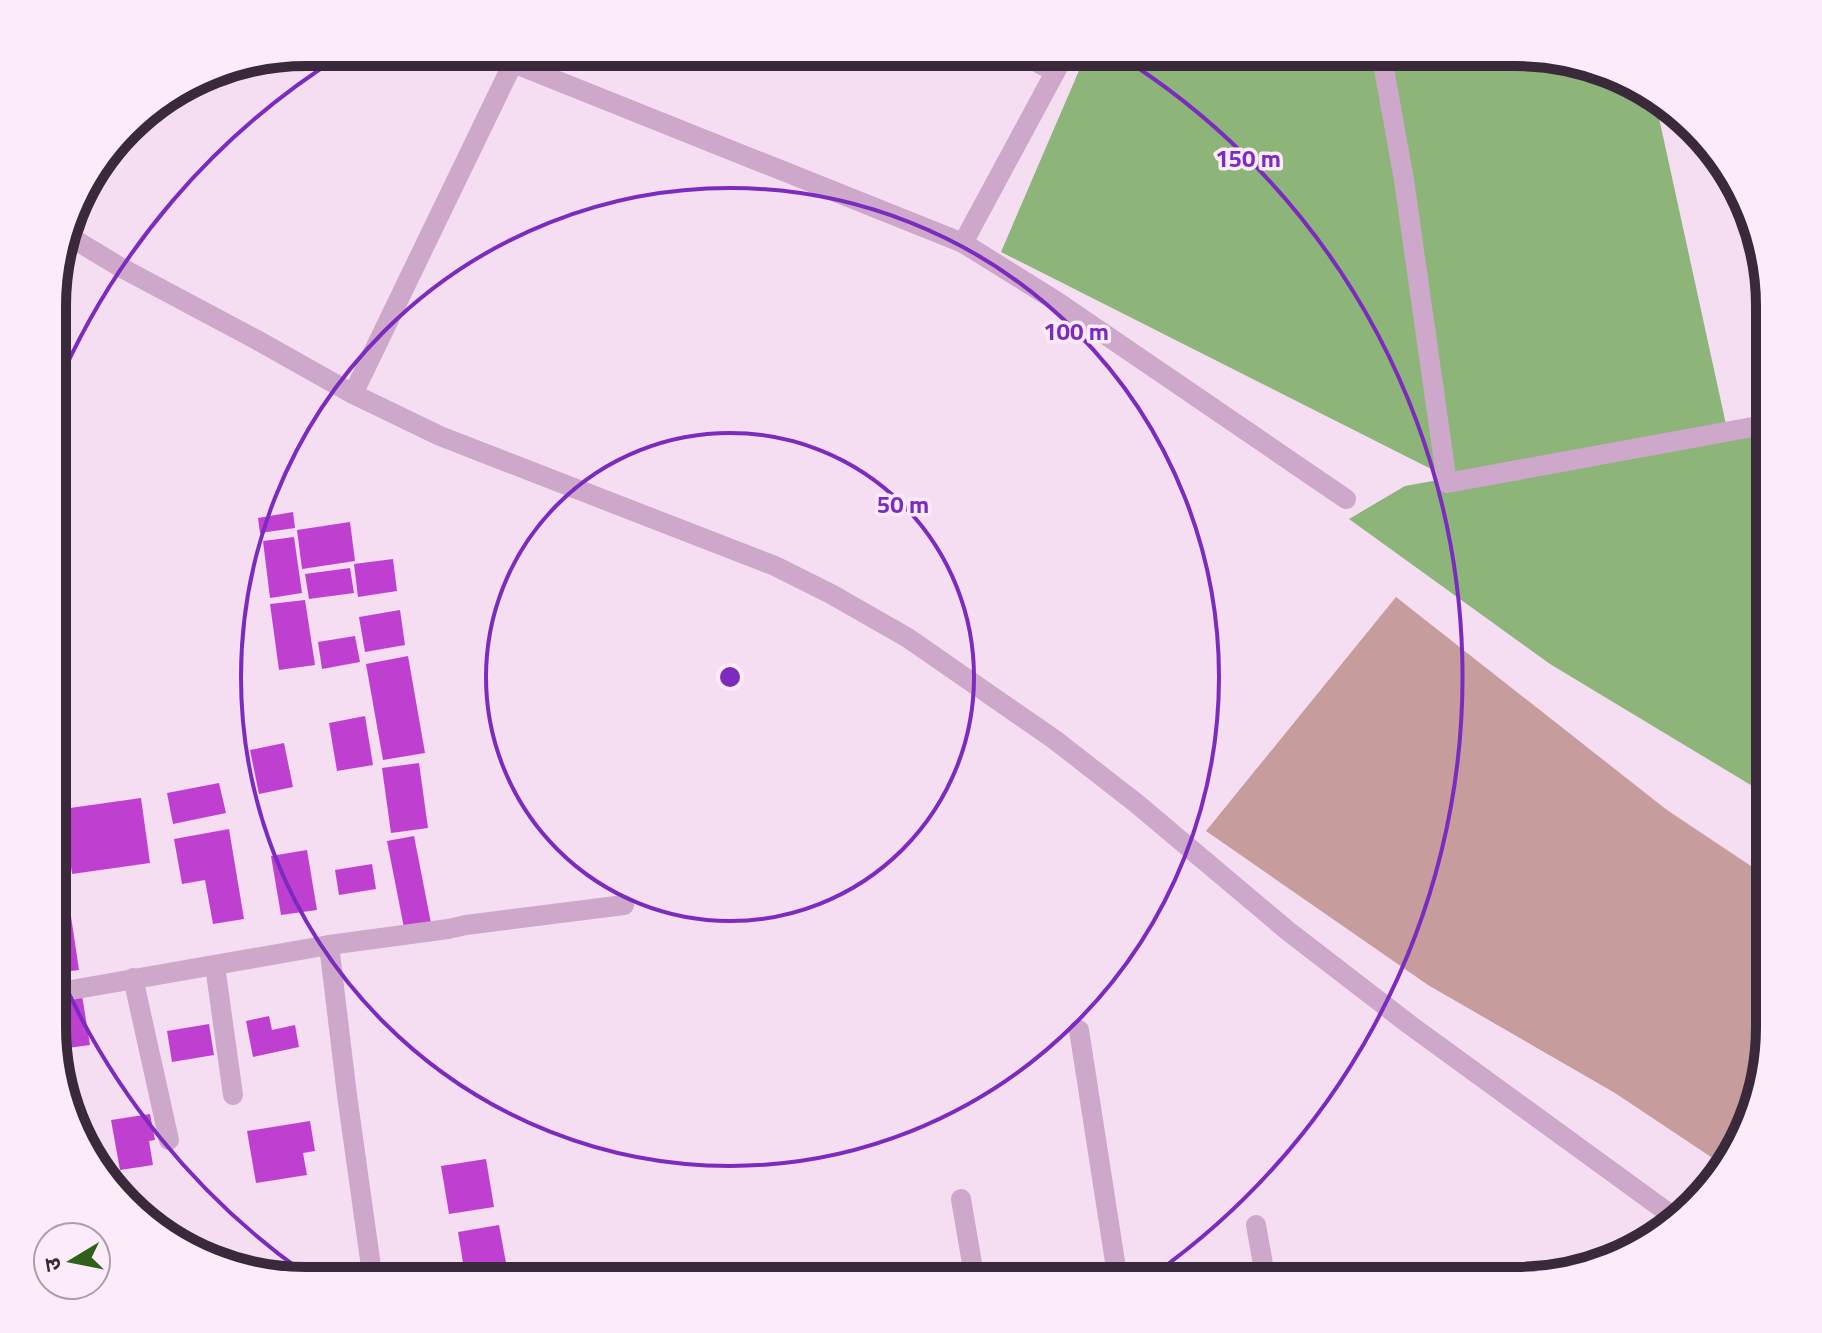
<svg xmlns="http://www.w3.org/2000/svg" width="1822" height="1333" viewBox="0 0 1822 1333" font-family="'Titillium Web','Noto Sans Devanagari',sans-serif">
<rect width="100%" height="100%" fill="#f5def1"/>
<path fill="#c69c9d" d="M 1396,597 L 1667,810 L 1769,878 L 1769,1043 L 1751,1124 L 1726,1167 L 1615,1093 L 1428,985 L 1206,831 Z"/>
<path fill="#8db57a" d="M 1087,52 L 1532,53 L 1613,71 L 1654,95 L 1727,429 L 1769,426 L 1769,796 L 1550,664 L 1349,519 L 1405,486 L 1449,478 L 1001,252 Z"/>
<g fill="#bf40d0">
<path d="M 293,512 L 295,528 L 260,533 L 258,518 Z"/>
<path d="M 350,522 L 355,561 L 302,569 L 297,530 Z"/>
<path d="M 294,537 L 302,593 L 270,598 L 263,541 Z"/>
<path d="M 393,559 L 397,591 L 358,597 L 354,564 Z"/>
<path d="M 350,568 L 354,593 L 309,599 L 305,574 Z"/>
<path d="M 305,600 L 315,665 L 279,670 L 270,604 Z"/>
<path d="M 400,610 L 405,645 L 365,652 L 359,617 Z"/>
<path d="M 355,636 L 360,662 L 322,669 L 318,642 Z"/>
<path d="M 408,656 L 425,753 L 383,760 L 366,664 Z"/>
<path d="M 365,716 L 373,765 L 337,771 L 329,723 Z"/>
<path d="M 284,743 L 293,787 L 259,794 L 250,750 Z"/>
<path d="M 419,763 L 428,828 L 391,833 L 382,768 Z"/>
<path d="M 219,783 L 226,813 L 173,824 L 167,793 Z"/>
<path d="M 141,798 L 150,863 L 72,874 L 63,809 Z"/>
<path d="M 57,815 L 62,843 L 54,845 L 54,816 Z"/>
<path d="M 229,829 L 244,919 L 213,924 L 205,880 L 182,884 L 174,839 Z"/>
<path d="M 414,836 L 431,923 L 404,928 L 387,841 Z"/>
<path d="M 65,847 L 68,868 L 54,870 L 54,849 Z"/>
<path d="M 307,850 L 317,910 L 281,915 L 271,856 Z"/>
<path d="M 372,864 L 376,889 L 339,895 L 335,870 Z"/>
<path d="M 67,872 L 70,891 L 54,893 L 54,874 Z"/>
<path d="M 69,903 L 79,970 L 54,973 L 54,905 Z"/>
<path d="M 82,995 L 90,1045 L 60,1049 L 54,999 Z"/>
<path d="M 269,1016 L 272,1030 L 295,1025 L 299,1047 L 253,1057 L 246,1021 Z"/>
<path d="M 209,1024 L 214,1055 L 172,1062 L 167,1031 Z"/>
<path d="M 150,1114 L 155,1140 L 149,1141 L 153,1165 L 120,1170 L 111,1120 Z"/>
<path d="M 310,1121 L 315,1151 L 303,1153 L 307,1175 L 256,1183 L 247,1131 Z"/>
<path d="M 486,1159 L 494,1207 L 449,1214 L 441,1166 Z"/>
<path d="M 499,1225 L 507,1268 L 465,1275 L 458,1232 Z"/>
</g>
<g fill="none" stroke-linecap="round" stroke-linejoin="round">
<g stroke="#cea8cb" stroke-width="20">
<path d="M 492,52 L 513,63 L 963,243 L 1056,301 L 1346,499"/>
<path d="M 1018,52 L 1055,72"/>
<path d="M 1381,52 L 1404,180 L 1447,483 L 1769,424"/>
<path d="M 67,235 L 120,267 L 257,340 L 353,394 L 440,436 L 775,566 L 831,594 L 908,638 L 1055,740 L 1136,803 L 1288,931 L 1410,1025 L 1674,1217"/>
<path d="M 963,243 L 1066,52"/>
<path d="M 353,394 L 513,63"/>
<path d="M 329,945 L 448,929 L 466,925 L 624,905"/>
<path d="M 215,966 L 233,1095"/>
<path d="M 133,978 L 169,1140"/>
<path d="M 54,993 L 329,945 L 347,1095 L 373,1281"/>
<path d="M 1079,1030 L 1118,1281"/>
<path d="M 961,1199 L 975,1281"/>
<path d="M 1256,1225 L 1266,1281"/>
</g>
</g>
<g fill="none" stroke="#7b2cbf" stroke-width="4">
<circle cx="730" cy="677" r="244"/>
<circle cx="730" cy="677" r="489"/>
<path d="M310 1277A733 733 0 0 1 55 963M55 391A733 733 0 0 1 342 55M1118 55A733 733 0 0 1 1150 1277"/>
</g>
<path d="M0 0H1822V1333H0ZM306 66H1516A240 240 0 0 1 1756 306V1027A240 240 0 0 1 1516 1267H306A240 240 0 0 1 66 1027V306A240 240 0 0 1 306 66Z" fill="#fcebf9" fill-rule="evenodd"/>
<path fill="none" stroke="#3a293b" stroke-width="10" d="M306 66H1516A240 240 0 0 1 1756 306V1027A240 240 0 0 1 1516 1267H306A240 240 0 0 1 66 1027V306A240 240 0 0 1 306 66Z"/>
<circle cx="730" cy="677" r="12" fill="#7b2cbf" stroke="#fcebf9" stroke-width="4"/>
<g font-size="24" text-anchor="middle" font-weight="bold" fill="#7b2cbf" stroke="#fcebf9" stroke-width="7" stroke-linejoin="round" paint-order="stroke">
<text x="1248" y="167">150 m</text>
<text x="1076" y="340">100 m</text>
<text x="903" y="513">50 m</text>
</g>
<g transform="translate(72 1261) rotate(260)"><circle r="38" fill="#fcebf9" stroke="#ae9dad" stroke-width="2"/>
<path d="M0-6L14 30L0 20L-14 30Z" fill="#2f601a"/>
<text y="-12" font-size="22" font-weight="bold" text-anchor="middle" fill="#3a293b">उ</text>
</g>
</svg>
